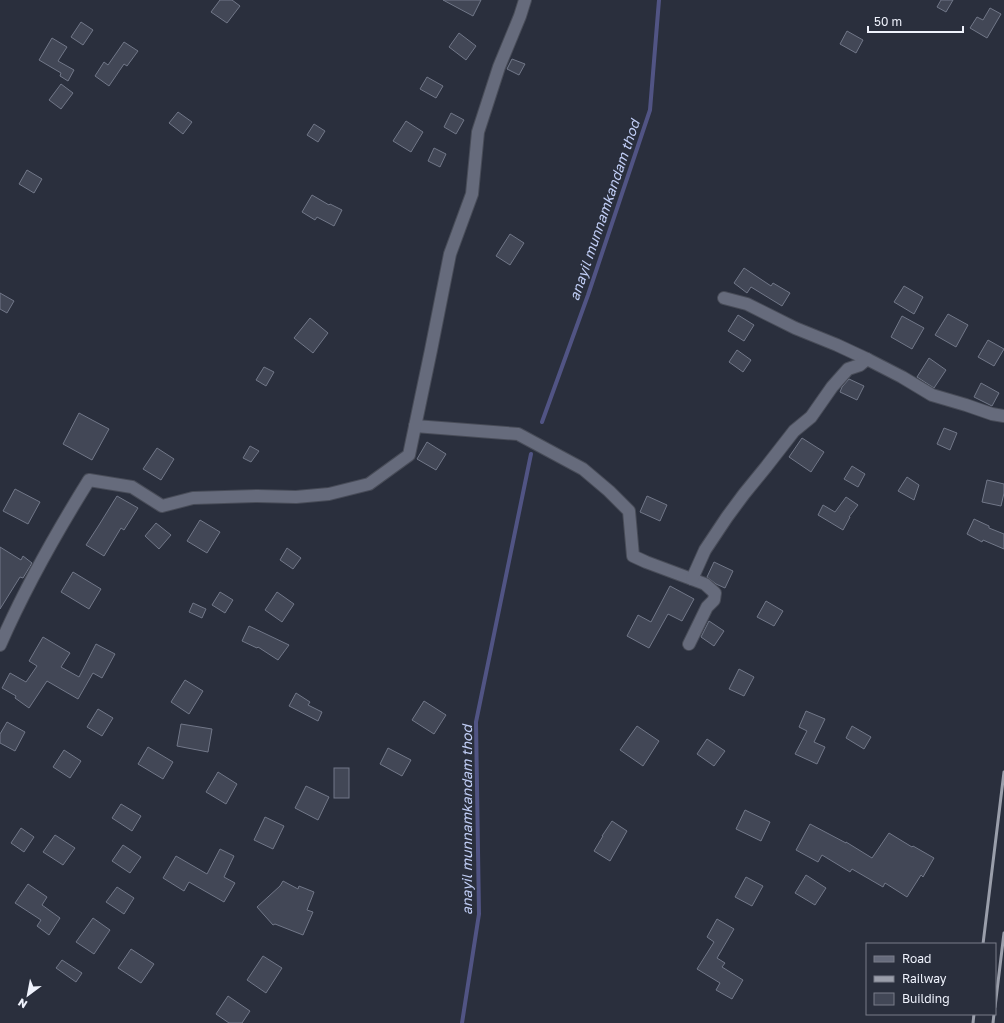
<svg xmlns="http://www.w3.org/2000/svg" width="1004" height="1023" viewBox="0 0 1004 1023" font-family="'Golos Text',sans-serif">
<rect width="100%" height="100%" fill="#2a2f3d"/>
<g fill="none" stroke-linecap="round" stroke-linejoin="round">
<g stroke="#515484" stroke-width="4">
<path d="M 542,422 L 588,295 L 650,110 L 659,0"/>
<path d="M 462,1023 L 479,914 L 476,722 L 531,454"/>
</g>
</g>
<g fill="#424756" stroke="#717788">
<path d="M 220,0 L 232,0 L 240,6 L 227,23 L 211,12 Z"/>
<path d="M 443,0 L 481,0 L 473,16 Z"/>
<path d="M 941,0 L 953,0 L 946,12 L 937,7 Z"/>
<path d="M 990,8 L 1001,14 L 987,38 L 970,28 L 977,17 L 983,20 Z"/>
<path d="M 81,22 L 93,30 L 83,45 L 71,37 Z"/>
<path d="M 847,31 L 863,40 L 856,53 L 840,44 Z"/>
<path d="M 459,33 L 476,46 L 466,60 L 449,47 Z"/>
<path d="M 52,38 L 67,47 L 58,61 L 74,70 L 68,81 L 60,76 L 61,73 L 39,60 Z"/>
<path d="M 124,42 L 138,51 L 127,66 L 124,64 L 109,86 L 95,76 L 104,62 L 108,65 Z"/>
<path d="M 512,59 L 525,64 L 519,75 L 507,69 Z"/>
<path d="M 427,77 L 443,86 L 436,98 L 420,89 Z"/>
<path d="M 61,84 L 73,93 L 61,109 L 49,100 Z"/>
<path d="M 178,112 L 192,122 L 183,134 L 169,123 Z"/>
<path d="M 451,113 L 464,120 L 456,134 L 444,127 Z"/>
<path d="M 406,121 L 423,132 L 411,152 L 393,141 Z"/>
<path d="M 314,124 L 325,131 L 318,142 L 307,135 Z"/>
<path d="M 434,148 L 446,154 L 440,167 L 428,161 Z"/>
<path d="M 27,170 L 42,179 L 34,193 L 19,184 Z"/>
<path d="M 312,195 L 329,205 L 330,204 L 342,210 L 334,226 L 317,217 L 315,220 L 302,212 Z"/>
<path d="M 510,234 L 524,243 L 510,265 L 496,256 Z"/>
<path d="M 744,268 L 771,286 L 773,283 L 790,293 L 782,306 L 751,287 L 747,293 L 734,283 Z"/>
<path d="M 904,286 L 923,297 L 914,314 L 894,302 Z"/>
<path d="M 0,293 L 14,301 L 7,313 L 0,309 Z"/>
<path d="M 948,314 L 968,325 L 956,347 L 935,335 Z"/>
<path d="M 738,315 L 754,325 L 744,341 L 728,331 Z"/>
<path d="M 902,316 L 924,328 L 912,349 L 891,337 Z"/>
<path d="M 310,318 L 328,333 L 313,353 L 294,338 Z"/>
<path d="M 988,340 L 1004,349 L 994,366 L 978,357 Z"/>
<path d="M 737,350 L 751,360 L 743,372 L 729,362 Z"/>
<path d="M 929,358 L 946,370 L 934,388 L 917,377 Z"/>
<path d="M 264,367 L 274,372 L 266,386 L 256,380 Z"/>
<path d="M 849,379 L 864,386 L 857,400 L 840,392 L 842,387 Z"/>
<path d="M 981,383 L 999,393 L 992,406 L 974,397 Z"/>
<path d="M 79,413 L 109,429 L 92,460 L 63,444 Z"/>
<path d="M 944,428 L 957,433 L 950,450 L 937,444 Z"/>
<path d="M 802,438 L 824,452 L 811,472 L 789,457 Z"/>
<path d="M 427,442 L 446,454 L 436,470 L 417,459 Z"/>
<path d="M 250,446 L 259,451 L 251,462 L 243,458 Z"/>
<path d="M 157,448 L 174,459 L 161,480 L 143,469 Z"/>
<path d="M 852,466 L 865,474 L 858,487 L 844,479 Z"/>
<path d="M 907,477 L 919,485 L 914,500 L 898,491 Z"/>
<path d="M 987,480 L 1004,484 L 1004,493 L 1001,506 L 982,502 Z"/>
<path d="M 15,489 L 40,502 L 28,524 L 3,511 Z"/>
<path d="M 117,496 L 138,508 L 124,530 L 121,528 L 104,556 L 86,545 L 99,525 Z"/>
<path d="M 647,496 L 667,505 L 660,521 L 640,512 Z"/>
<path d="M 846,497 L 858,505 L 849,517 L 850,517 L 843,530 L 818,515 L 823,505 L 835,512 Z"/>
<path d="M 974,519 L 989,526 L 989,528 L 1004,534 L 1004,549 L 983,540 L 982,542 L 967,534 Z"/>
<path d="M 200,520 L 220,532 L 207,553 L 187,541 Z"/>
<path d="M 156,523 L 171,535 L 159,549 L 145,536 Z"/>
<path d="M 0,547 L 21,560 L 23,556 L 32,563 L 23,578 L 20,577 L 0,609 Z"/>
<path d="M 287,548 L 301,558 L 293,569 L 280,560 Z"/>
<path d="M 714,562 L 733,571 L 725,588 L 716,584 L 707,577 Z"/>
<path d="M 73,572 L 101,589 L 89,609 L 61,592 Z"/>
<path d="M 670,586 L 694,599 L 682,621 L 668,614 L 649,648 L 627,636 L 638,615 L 651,622 Z"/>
<path d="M 220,592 L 233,600 L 225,613 L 212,605 Z"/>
<path d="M 277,592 L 294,604 L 282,622 L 265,610 Z"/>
<path d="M 766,601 L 783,611 L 774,626 L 757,617 Z"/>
<path d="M 193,603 L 206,609 L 202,618 L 189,612 Z"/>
<path d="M 709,621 L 724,631 L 714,646 L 701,637 Z"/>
<path d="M 249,626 L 289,645 L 278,660 L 258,647 L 257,648 L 242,641 Z"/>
<path d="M 43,637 L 70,653 L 61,667 L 79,677 L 96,644 L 115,654 L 102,678 L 93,673 L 78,699 L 47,681 L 29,708 L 15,698 L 16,696 L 2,688 L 10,673 L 26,682 L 37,666 L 29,661 Z"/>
<path d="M 739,669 L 754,677 L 744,696 L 729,689 Z"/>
<path d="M 185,680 L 203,691 L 189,714 L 171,702 Z"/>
<path d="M 296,693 L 310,702 L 308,705 L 322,712 L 318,721 L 289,706 Z"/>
<path d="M 424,701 L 446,715 L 434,734 L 412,720 Z"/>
<path d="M 98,709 L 113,718 L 102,736 L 87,727 Z"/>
<path d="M 806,711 L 825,719 L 814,742 L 825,747 L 817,764 L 795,754 L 807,731 L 799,727 Z"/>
<path d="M 7,722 L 25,732 L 15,751 L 0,743 L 0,734 Z"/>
<path d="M 181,724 L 212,729 L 208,752 L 177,746 Z"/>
<path d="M 637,726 L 659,741 L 643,766 L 620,750 Z"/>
<path d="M 852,726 L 871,737 L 864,749 L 846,738 Z"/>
<path d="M 707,739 L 725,751 L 714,766 L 697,754 Z"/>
<path d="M 148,747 L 173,762 L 163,779 L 138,764 Z"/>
<path d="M 388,748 L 411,760 L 402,776 L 380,764 Z"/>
<path d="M 64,750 L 81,761 L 70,778 L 53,767 Z"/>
<rect x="334" y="768" width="15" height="30"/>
<path d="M 218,772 L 237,784 L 226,804 L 206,792 Z"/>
<path d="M 306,786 L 329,797 L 318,820 L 295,808 Z"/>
<path d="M 121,804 L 141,816 L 132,831 L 112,818 Z"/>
<path d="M 745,810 L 770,822 L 761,841 L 736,829 Z"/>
<path d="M 265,817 L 284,826 L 273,849 L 254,840 Z"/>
<path d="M 612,821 L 627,831 L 610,861 L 594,851 L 603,836 L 602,836 Z"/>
<path d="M 810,824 L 846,843 L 846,842 L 872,858 L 889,833 L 912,847 L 913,846 L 934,858 L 923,877 L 921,875 L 907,897 L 885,883 L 883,887 L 852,869 L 850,872 L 822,855 L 818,862 L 796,850 Z"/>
<path d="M 21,828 L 34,837 L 24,852 L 11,843 Z"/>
<path d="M 55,835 L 75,848 L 63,865 L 43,852 Z"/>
<path d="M 123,845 L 141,857 L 130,873 L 112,861 Z"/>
<path d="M 220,849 L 234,856 L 224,877 L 235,883 L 224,902 L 189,882 L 184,891 L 163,878 L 176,856 L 207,874 Z"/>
<path d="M 806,875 L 826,888 L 815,905 L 795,893 Z"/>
<path d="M 746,877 L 763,886 L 752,906 L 735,897 Z"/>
<path d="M 283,881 L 298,889 L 299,886 L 314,892 L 307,910 L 313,912 L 303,935 L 275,924 L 273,925 L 257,907 L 280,886 Z"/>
<path d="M 28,884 L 47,897 L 42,905 L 60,918 L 49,935 L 37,926 L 41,920 L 15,903 Z"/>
<path d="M 117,887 L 134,898 L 124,914 L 106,902 Z"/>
<path d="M 93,918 L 110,930 L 94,954 L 76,942 Z"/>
<path d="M 717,919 L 734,929 L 717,958 L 725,963 L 722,967 L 743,980 L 732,999 L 716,990 L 720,983 L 697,969 L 714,942 L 707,937 Z"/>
<path d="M 131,949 L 154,964 L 141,983 L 118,968 Z"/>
<path d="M 263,956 L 282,968 L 266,993 L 247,980 Z"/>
<path d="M 62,960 L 82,973 L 76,982 L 56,968 Z"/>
<path d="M 228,996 L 250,1011 L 242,1023 L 229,1023 L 216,1014 Z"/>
</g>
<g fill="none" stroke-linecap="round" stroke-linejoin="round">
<defs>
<g id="minor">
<path d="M 724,298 L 747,304 L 795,328 L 837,345 L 867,359"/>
<path d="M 415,426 L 518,434 L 583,469 L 609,491 L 629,511 L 633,556 L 646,562 L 705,584 L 715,593 L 714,600 L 707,607 L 689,644"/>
<path d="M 692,579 L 705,550 L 727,517 L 744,494 L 766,467 L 794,431 L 811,417 L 832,387 L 848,369 L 860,365 L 867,359 L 902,377 L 932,395 L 966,405 L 992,414 L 1004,416"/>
<path d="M 0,645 C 25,588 56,533 89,480 L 132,487 L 162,506 L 193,498 L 257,496 L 296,497 L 329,494 L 369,484 L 409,455 L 431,350 L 450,254 L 472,194 L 478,132 L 499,67 L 520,16 L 525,0"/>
</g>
</defs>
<use href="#minor" stroke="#484c58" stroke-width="14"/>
<use href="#minor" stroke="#666b7c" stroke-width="12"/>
<g stroke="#9a9eaa" stroke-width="3">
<path d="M 983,944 L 1004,772"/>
<path d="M 995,1007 L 1004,933"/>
<path d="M 973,1023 L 974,1014"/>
<path d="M 993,1023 L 994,1014"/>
</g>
</g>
<g text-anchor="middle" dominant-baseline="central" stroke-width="3" stroke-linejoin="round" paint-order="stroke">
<g font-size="14" font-style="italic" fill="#c1cef6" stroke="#2a2f3d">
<text transform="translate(604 210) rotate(-71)">anayil munnamkandam thod</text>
<text transform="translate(466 820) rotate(-90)">anayil munnamkandam thod</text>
</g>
</g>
<rect x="866" y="943" width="130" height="72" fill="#2a2f3d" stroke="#797d89"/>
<rect x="874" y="956" width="20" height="6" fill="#666b7c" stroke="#797d89"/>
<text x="902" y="963" font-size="12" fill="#eff2fc">Road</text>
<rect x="874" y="976" width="20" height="6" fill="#9a9eaa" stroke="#797d89"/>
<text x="902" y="983" font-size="12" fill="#eff2fc">Railway</text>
<rect x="874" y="993" width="20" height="12" fill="#424756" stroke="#797d89"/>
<text x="902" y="1003" font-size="12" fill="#eff2fc">Building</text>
<g transform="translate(28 995) rotate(212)" stroke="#2a2f3d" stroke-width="3" paint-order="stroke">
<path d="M0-3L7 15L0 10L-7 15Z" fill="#eff2fc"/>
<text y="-6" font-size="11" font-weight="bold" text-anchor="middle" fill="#eff2fc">N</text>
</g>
<path d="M868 26v6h95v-6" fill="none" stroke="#eff2fc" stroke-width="2"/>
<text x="874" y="26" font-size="12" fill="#eff2fc" stroke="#2a2f3d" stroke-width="3" paint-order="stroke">50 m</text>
</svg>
